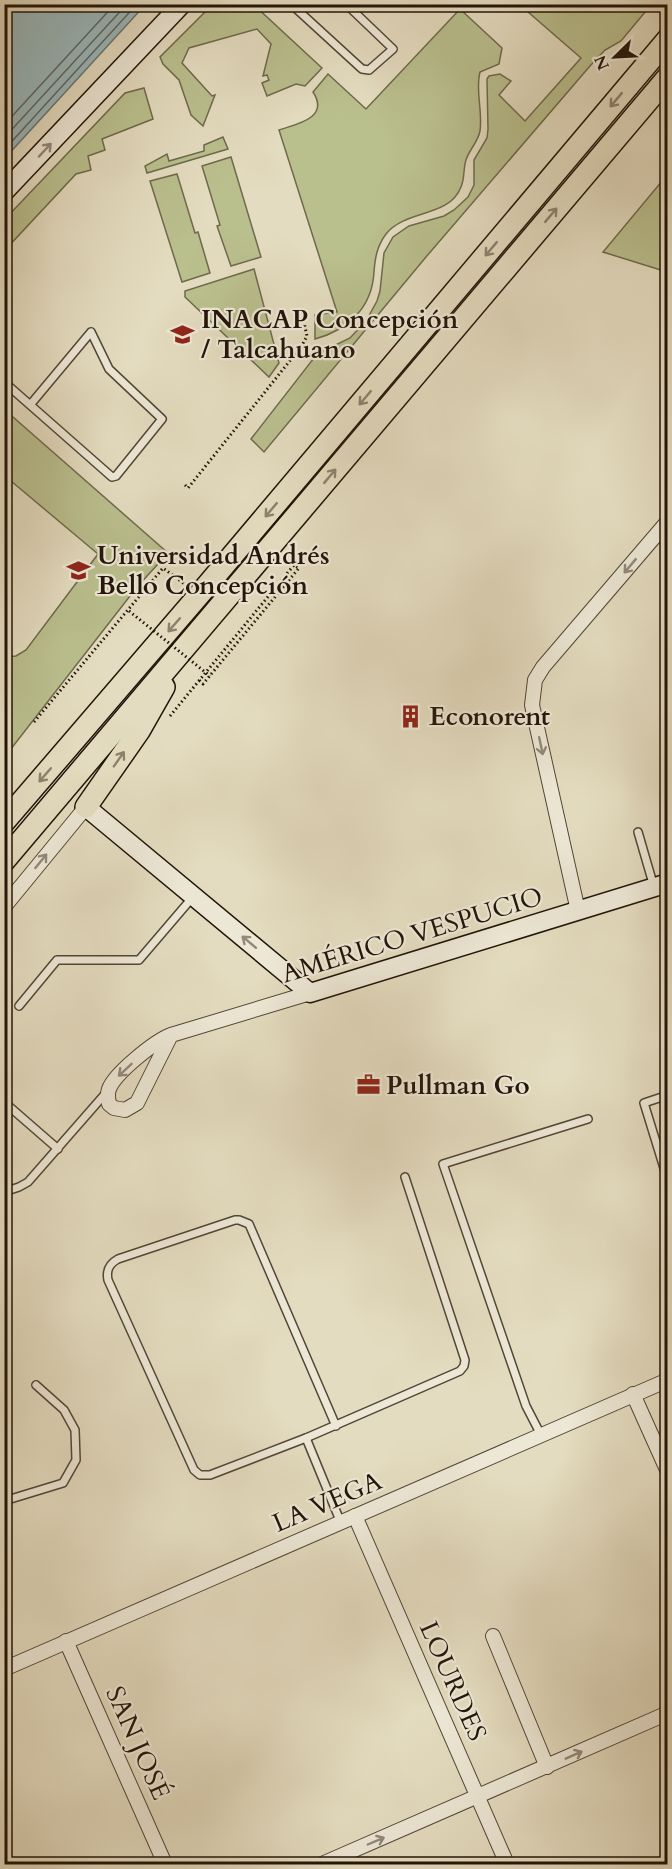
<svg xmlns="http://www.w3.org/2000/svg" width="672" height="1869" viewBox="0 0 672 1869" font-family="Cardo,serif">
<rect width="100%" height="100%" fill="#e4dcc0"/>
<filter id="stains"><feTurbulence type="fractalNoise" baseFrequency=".00333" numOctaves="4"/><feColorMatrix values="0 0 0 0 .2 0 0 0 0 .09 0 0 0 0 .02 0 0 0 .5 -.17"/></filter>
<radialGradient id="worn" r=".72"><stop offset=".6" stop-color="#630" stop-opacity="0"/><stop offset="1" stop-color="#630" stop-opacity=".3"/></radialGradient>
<g fill="#babf8e" stroke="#6e6a4c" stroke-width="1.5">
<path d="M 212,5 L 254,5 L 322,68 L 305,86 L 296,84 L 267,96 L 262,83 L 269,80 L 267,75 L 263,76 L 271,44 L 257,29 L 189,48 L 182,63 L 212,96 L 215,95 L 203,126 L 191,115 L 179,80 L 163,64 L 160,57 Z"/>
<path d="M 520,5 L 651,5 L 621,41 L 605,50 L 590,66 L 426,257 L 264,452 L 251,439 L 317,354 L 350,338 L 366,321 L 377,301 L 380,291 L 384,253 L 393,237 L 409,226 L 444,216 L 454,210 L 468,197 L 474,185 L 474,160 L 487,138 L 488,129 L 487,79 L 489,76 L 500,74 L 511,81 L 499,95 L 525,121 L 581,58 Z"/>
<path d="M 460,9 L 502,48 L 499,64 L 480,72 C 475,91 483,111 480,131 C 478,142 469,150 466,160 C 463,169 465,178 461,187 C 449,218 406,209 386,234 C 377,246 375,258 374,272 C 372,308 348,330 315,339 L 315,315 L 337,312 L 279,130 C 297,124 330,118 313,92 L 328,74 L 366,109 Z"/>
<path d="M 144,88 L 153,119 L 102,139 L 105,150 L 88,156 L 91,170 L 76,174 L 5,250 L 5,219 L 125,93 Z"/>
<path d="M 223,137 L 228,149 L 147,173 L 145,166 L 167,154 L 169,161 L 204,151 L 204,145 Z"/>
<path d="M 231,157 L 261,257 L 231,266 L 217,226 L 220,225 L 202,166 Z"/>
<path d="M 177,174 L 195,233 L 198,232 L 210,273 L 182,282 L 150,181 Z"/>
<path d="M 667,175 L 667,272 L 603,252 Z"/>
<path d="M 254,269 L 279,363 L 269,377 L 185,297 L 185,291 Z"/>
<path d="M 5,410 L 168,553 L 137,587 L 7,754 L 4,752 L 5,657 L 16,656 L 26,650 L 98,554 L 5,476 Z"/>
</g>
<path fill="#9ab9bd" stroke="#6a7775" stroke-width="1.5" d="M 5,4 L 145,5 L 5,158 L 4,5 Z"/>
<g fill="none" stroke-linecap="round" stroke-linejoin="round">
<g stroke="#5e6663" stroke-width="1.5">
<path d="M 4,125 L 115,4"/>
<path d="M 4,138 L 127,4"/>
<path d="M 4,150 L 137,4"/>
</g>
<defs>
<g id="lane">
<path d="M 291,4 L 362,69 L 369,70 L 393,49 L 346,4"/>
<path d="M 4,382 L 112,477 L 116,476 L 162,419 L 109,369 L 91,332 L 30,405"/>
<path d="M 638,832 L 654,887"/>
<path d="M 19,1006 L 57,960 L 139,960 L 192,898"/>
<path d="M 668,1095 L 644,1103 L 668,1181"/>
<path d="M 4,1102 L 58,1149"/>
<path d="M 4,1192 L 19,1187 L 28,1182 L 105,1094"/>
<path d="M 336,1426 L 249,1224 L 239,1220 L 235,1220 L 118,1259 C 109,1264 106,1270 108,1280 L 194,1470 L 200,1475 L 210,1475 L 306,1438 L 460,1371 L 464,1366 L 465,1360 L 405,1177"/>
<path d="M 541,1435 L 526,1406 L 443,1164 L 588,1119"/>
<path d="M 306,1438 L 341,1523"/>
<path d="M 4,1501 L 63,1483 L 76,1460 L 75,1430 L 64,1410 L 36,1385"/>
</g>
<g id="street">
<path d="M 4,907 L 86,807"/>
<path d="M 578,911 L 532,705 L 535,680 L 543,667 L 668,521"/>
<path d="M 171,1035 L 137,1103 L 125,1110 L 114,1108 L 109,1104 C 108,1099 107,1094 109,1089 C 115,1073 155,1041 171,1035 L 310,993"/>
<path d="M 633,1394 L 668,1472"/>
<path d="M 355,1516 L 507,1864"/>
<path d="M 493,1636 L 547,1767"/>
<path d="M 66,1641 L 165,1864"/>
<path d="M 4,1669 L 668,1380"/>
<path d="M 322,1864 L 668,1713"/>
</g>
<g id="secondary">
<path d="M 4,192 L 182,4"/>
<path d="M 86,807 L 310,993 L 668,883"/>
</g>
<g id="primary">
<path d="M 86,807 L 139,731 L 164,687"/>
<path d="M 4,822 L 199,595 L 668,39"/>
<path d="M 4,861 L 668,77"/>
</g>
</defs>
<use href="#lane" stroke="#524637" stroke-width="10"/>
<use href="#street" stroke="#524637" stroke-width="16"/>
<use href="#secondary" stroke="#221409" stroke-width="21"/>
<use href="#primary" stroke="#221409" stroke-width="24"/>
<g stroke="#221409" stroke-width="3" stroke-dasharray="1.5 3" stroke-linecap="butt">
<path d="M 185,485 L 188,488 L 301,347 L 307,336 L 303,318"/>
<path d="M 170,716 L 294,565 L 299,568 L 203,684 L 199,680"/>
<path d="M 34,722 L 163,568 L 186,585"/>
</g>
<use href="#lane" stroke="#ede8d6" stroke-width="7"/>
<use href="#street" stroke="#ede8d6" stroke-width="14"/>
<use href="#secondary" stroke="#ede8d6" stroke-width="18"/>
<use href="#primary" stroke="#e4dcc0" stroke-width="21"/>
<path stroke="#221409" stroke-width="3" stroke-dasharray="1.5 3" stroke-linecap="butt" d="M 129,611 L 210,676"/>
</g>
<defs><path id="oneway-shaft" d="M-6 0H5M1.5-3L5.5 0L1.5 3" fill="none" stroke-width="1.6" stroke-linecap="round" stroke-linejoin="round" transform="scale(1.5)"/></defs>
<g stroke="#8d826e">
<use href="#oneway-shaft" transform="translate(616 100) rotate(130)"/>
<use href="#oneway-shaft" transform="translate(551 215) rotate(-50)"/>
<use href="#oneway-shaft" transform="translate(491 249) rotate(130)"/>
<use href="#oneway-shaft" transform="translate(365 398) rotate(130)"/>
<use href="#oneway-shaft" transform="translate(330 476) rotate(-50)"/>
<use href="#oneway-shaft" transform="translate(271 510) rotate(130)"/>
<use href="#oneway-shaft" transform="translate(174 625) rotate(131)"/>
<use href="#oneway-shaft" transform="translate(119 759) rotate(-55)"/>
<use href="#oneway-shaft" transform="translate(45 775) rotate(131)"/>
</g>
<g stroke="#92897a">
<use href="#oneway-shaft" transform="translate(45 150) rotate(-47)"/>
<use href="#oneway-shaft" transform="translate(630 566) rotate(130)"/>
<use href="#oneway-shaft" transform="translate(541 746) rotate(78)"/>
<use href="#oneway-shaft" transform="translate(41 861) rotate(-51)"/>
<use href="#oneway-shaft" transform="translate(249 942) rotate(-140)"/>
<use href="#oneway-shaft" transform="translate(125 1070) rotate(137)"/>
<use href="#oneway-shaft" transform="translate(574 1755) rotate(-24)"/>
<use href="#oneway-shaft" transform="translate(376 1841) rotate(-23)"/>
</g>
<defs>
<symbol id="university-bare" viewBox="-9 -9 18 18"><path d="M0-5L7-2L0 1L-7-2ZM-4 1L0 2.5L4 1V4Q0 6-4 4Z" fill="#8f2418" stroke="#ede8d6" stroke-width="2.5" paint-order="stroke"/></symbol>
<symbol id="building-bare" viewBox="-9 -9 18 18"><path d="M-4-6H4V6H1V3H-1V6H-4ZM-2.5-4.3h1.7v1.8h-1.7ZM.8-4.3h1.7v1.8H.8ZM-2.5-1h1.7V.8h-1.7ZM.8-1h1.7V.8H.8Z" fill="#8f2418" stroke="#ede8d6" stroke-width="2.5" paint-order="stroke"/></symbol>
<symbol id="office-bare" viewBox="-9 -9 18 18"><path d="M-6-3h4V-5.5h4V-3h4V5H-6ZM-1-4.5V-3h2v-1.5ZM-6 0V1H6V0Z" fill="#8f2418" stroke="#ede8d6" stroke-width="2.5" paint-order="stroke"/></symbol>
</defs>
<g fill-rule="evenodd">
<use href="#university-bare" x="166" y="318" width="33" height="33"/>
<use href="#university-bare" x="62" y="554" width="33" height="33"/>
<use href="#building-bare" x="394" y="700" width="33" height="33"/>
<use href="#office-bare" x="352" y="1068" width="33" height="33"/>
</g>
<g text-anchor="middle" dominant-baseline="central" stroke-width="4.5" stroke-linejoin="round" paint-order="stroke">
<g font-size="26" font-weight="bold" fill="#221409" stroke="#ede8d6" text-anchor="start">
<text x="201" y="319">INACAP Concepción<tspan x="201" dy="30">/ Talcahuano</tspan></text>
<text x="97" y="555">Universidad Andrés<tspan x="97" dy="30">Bello Concepción</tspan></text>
<text x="429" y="716">Econorent</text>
<text x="386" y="1085">Pullman Go</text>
</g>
<g font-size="26" fill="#221409" stroke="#ede8d6">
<text transform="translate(412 935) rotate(-17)">AMÉRICO VESPUCIO</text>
<text transform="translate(327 1502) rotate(-23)">LA VEGA</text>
<text transform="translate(453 1681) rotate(66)">LOURDES</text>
<text transform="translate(138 1743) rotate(66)">SAN JOSÉ</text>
</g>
</g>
<rect width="672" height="1869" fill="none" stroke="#e4dcc0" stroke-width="24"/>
<rect x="6" y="6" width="660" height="1857" fill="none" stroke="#221409" stroke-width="3"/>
<rect x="12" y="12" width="648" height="1845" fill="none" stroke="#221409" stroke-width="1.5"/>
<g transform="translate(615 57) rotate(246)" stroke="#ede8d6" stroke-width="4.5" paint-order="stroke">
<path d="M0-4.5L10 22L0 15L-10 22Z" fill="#221409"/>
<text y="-9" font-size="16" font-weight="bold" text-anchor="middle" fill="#221409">N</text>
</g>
<rect width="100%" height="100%" filter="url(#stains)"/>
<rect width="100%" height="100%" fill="url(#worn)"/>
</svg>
